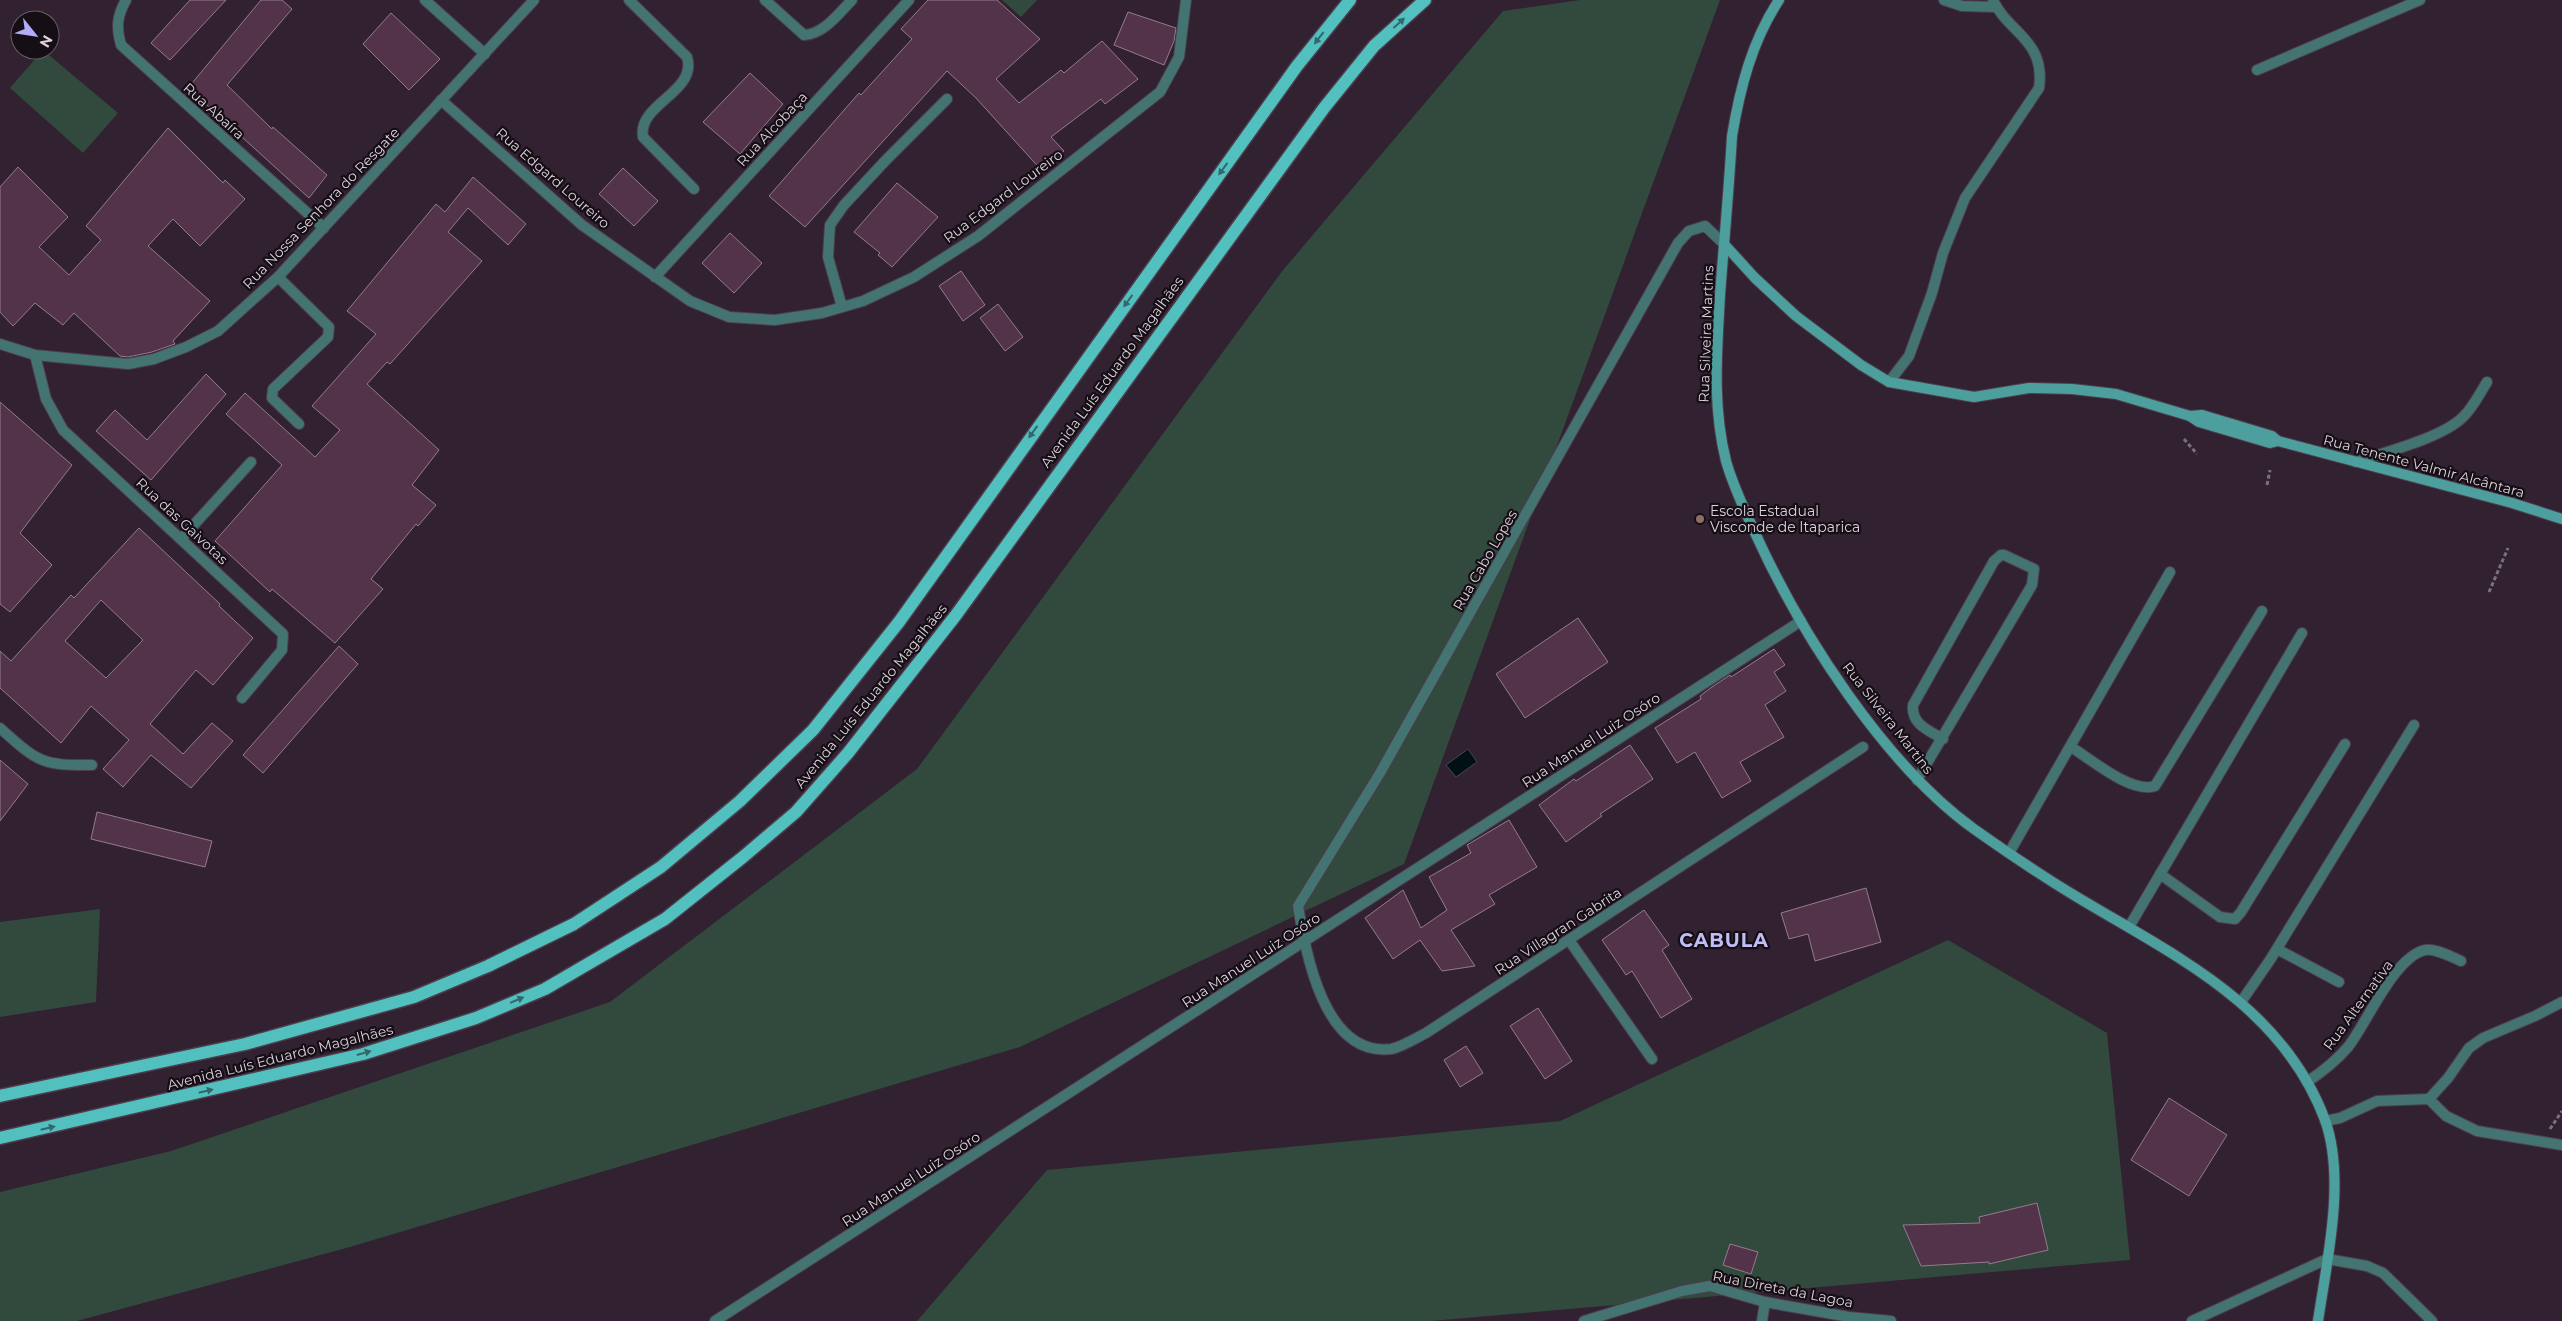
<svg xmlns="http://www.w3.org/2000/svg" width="2562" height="1321" viewBox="0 0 2562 1321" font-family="Montserrat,sans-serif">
<rect width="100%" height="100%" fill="#312131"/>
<g fill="#32493d">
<path d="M 1002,0 L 1037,0 L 1021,17 Z"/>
<path d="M 1580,0 L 1720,0 L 1404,864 L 1020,1047 L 350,1247 L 77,1321 L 0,1321 L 0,1192 L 171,1151 L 610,1002 L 917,769 L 1283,270 L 1503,11 Z"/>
<path d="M 43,50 L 118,113 L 83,153 L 10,88 Z"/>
<path d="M 100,909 L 96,1002 L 0,1017 L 0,922 Z"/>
<path d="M 1948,940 L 2107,1033 L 2130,1260 L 1431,1321 L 917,1321 L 1047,1170 L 1560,1121 Z"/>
</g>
<path fill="#001015" stroke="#424a51" d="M 1468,749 L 1477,762 L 1456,777 L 1446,765 Z"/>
<g fill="#53334a" stroke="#937c8b" fill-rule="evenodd">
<path d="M 190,0 L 226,0 L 170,60 L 151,43 Z"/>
<path d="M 261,0 L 282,0 L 292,9 L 227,85 L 272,129 L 273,127 L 327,175 L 309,198 L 188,88 Z"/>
<path d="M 928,0 L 997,0 L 1040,39 L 996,79 L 1019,103 L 1061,70 L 1064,73 L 1102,41 L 1138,79 L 1105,104 L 1101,99 L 1051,137 L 1064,151 L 1043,172 L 976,98 L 947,71 L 805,227 L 769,196 L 859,93 L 861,95 L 912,39 L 901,29 Z"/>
<path d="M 1128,12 L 1176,28 L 1174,41 L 1164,65 L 1114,45 Z"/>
<path d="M 391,13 L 440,59 L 409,90 L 363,44 Z"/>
<path d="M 750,73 L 783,104 L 740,154 L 703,122 Z"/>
<path d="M 168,128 L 223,183 L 225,180 L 245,199 L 200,246 L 173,219 L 148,246 L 210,301 L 173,341 L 175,344 L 152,352 L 128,357 L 120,356 L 74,313 L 63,325 L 35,303 L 13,326 L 0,312 L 0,187 L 18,167 L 68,217 L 39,247 L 69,275 L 101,240 L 86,226 Z"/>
<path d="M 623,168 L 658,201 L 634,226 L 599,194 Z"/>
<path d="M 473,177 L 526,224 L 508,245 L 468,208 L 448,232 L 482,261 L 390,364 L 387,362 L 367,384 L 439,450 L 412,485 L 436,505 L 418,526 L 416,524 L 371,579 L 383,589 L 335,643 L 272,589 L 270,592 L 215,541 L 282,465 L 226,414 L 245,393 L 315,457 L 340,430 L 312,406 L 376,334 L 347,311 L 436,204 L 445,212 Z"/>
<path d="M 897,183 L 938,217 L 892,267 L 878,255 L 880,253 L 854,232 Z"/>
<path d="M 730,233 L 762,263 L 734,293 L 702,263 Z"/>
<path d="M 961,271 L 985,305 L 963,321 L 939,286 Z"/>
<path d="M 998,304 L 1023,337 L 1005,351 L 980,318 Z"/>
<path d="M 206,374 L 226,394 L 151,480 L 96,431 L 115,410 L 147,440 Z"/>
<path d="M 0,402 L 72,465 L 20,533 L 52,565 L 10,612 L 0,604 Z"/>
<path d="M 139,528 L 220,604 L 219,606 L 253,638 L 213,685 L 196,670 L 150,724 L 183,754 L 212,723 L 233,741 L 191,788 L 151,755 L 123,787 L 103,769 L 129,740 L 91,706 L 61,743 L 0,688 L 0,651 L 11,661 L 71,595 L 74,598 ZM 101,600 L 143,640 L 106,678 L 65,641 Z"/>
<path d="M 1578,618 L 1608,662 L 1525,718 L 1496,674 Z"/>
<path d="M 339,646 L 358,664 L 263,773 L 243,755 Z"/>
<path d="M 1774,649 L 1785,665 L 1774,672 L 1786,691 L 1765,705 L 1784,737 L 1740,762 L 1751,781 L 1722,798 L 1695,752 L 1677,763 L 1655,728 L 1701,699 L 1700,696 L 1712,687 L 1730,675 L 1731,677 Z"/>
<path d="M 1630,745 L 1653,779 L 1600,814 L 1602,816 L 1566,842 L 1539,805 L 1574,779 L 1576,781 Z"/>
<path d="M 0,760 L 28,784 L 0,821 Z"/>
<path d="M 97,812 L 212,841 L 205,867 L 91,839 Z"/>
<path d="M 1509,820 L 1537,867 L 1489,895 L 1495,904 L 1451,930 L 1475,966 L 1442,971 L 1420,940 L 1393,959 L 1365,918 L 1403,890 L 1421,928 L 1447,910 L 1429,877 L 1471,853 L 1467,845 Z"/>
<path d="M 1866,888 L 1881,942 L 1815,961 L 1808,934 L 1789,939 L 1781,913 Z"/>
<path d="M 1644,910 L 1669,945 L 1662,950 L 1692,999 L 1661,1018 L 1632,971 L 1626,975 L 1602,940 Z"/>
<path d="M 1538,1008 L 1572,1061 L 1545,1079 L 1510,1026 Z"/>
<path d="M 1466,1046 L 1483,1073 L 1460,1087 L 1444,1060 Z"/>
<path d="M 2169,1098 L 2227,1135 L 2189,1196 L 2131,1160 Z"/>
<path d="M 2037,1203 L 2048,1250 L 1989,1264 L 1989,1262 L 1921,1266 L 1903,1225 L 1980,1223 L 1979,1217 Z"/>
<path d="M 1730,1244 L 1758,1252 L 1751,1274 L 1723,1265 Z"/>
</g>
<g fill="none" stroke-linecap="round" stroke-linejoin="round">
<defs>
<g id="lane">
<path d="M 2257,70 L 2420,0"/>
<path d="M 842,307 L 828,257 L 830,225 L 844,205 L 886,160 L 947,99"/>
<path d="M 2327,1259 L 2367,1266 L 2383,1273 L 2432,1321"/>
</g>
<g id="street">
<path d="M 126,0 C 117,16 116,27 121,45 L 324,228"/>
<path d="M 425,0 L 485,54"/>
<path d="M 629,0 L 687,57 C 698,92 637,104 643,137 L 694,189"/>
<path d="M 765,0 L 804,35 C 824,34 838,14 852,0"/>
<path d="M 1944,0 L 1962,6 L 1996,7"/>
<path d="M 441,100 L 582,225 L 690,301 L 729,317 L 775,320 L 822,313 L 863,301 L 914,277 L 978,236 L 1160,92 L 1179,57 L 1186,0"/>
<path d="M 1724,244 L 1705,226 L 1689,231 L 1678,243 L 1380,773 L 1298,906 C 1306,954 1324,1057 1391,1049 C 1402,1047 1416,1038 1426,1033 L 1863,747"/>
<path d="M 278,277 L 329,327 L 328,337 L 273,389 L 272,398 L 299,424"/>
<path d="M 655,277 L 909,0"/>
<path d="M 0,344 L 35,355 L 128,364 L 154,359 L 186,347 L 218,331 L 278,277 L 534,0"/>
<path d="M 35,355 L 46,399 L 63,430 L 283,634 L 282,650 L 242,698"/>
<path d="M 1889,382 L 1909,356 L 1932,293 L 1943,253 L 1965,198 L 2039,88 C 2046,40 2008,33 1993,0"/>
<path d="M 2356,462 C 2385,452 2442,438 2463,417 C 2473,408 2480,393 2487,382"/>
<path d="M 181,539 L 251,462"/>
<path d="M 0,728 C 37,761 41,766 92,765"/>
<path d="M 2071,747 C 2091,759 2131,794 2155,786 L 2262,611"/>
<path d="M 1917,780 L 2032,585 L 2034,569 L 2004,555 L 2001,555 L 1994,561 L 1913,705 C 1911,724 1928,730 1943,739"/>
<path d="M 2009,853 L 2170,572"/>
<path d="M 2160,874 L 2220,917 L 2235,919 L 2241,912 L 2345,744"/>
<path d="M 2129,927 L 2302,633"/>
<path d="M 1569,940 L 1652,1059"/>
<path d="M 2277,949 L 2339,982"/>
<path d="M 2241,1002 L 2270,960 L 2414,725"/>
<path d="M 2307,1082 C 2322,1072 2336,1061 2348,1047 C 2367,1023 2394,957 2425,950 C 2435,948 2452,957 2461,961"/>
<path d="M 2429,1099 L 2448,1078 L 2469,1048 L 2483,1038 L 2535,1016 L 2562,1002"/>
<path d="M 2325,1121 L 2340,1118 L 2377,1101 L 2429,1099 L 2446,1116 L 2477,1131 L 2562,1145"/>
<path d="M 715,1321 L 1801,621"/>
<path d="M 1584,1321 L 1682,1291 L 1710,1286 L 1765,1302 L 1849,1317 L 1891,1321"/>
<path d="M 1762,1321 L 1765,1302"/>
<path d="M 2192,1321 L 2327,1259"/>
</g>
<g id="secondary">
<path d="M 1779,0 C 1752,41 1740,88 1732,136 C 1729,189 1724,242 1720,295 C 1717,352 1712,405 1726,461 C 1733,486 1745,511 1756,535 C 1801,634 1885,765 1974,829 C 2008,853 2042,876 2077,897 C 2175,956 2282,1005 2325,1120 C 2346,1179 2327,1260 2318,1321"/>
<path d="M 1724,244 L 1755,278 L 1796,316 L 1861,365 L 1889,382 L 1974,397 L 2029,388 L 2072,389 L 2116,394 L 2190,416 L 2202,415 L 2272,436 L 2278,441 L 2512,503 L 2562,519"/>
<path d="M 2190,416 L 2199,422 L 2270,443 L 2278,441"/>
</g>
<g id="primary">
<path d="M 0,1096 L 245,1044 L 414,997 L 488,966 L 574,924 L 661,867 L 740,801 L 813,730 L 899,622 L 1297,66 L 1350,0"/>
<path d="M 0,1138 L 363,1054 L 476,1018 L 545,989 L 665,919 L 743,857 L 796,812 L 848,753 L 956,615 L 1324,108 L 1374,46 L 1425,0"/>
</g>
</defs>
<use href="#lane" stroke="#4d3d4d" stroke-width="12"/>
<use href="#street" stroke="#4d3d4d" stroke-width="12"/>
<use href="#secondary" stroke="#4d3d4d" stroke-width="12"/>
<use href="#primary" stroke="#4d3d4d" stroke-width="15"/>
<g stroke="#7d707d" stroke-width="3" stroke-dasharray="4 2.5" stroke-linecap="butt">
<path d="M 2184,439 L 2197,454"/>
<path d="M 2267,485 L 2270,470"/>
<path d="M 2489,592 L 2508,548"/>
<path d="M 2550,1129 L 2562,1111"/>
</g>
<use href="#lane" stroke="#437472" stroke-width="10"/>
<use href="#street" stroke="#437472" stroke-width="10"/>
<use href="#secondary" stroke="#4c9f9d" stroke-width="10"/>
<use href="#primary" stroke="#51c0be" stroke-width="12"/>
</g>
<defs><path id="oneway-solid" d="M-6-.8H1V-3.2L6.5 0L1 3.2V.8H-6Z" transform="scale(1.25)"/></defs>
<g fill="#33676a">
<use href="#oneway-solid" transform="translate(1399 23) rotate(-42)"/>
<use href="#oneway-solid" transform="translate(1319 38) rotate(128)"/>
<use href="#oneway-solid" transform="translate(1223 169) rotate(126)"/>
<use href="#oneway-solid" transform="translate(1128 301) rotate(126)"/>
<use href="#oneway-solid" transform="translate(1033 432) rotate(126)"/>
<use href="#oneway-solid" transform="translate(517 1000) rotate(-23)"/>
<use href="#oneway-solid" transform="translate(364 1053) rotate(-16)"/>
<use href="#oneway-solid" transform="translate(206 1091) rotate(-13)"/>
<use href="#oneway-solid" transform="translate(48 1128) rotate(-13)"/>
</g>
<circle fill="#8d6e63" stroke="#150e15" stroke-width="2" cx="1700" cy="519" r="5"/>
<g text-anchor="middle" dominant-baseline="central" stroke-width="4.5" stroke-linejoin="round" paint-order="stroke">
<g font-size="14" fill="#ddd2dd" stroke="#150e15">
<text transform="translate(214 111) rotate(42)">Rua Abaíra</text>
<text transform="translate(772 129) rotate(-47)">Rua Alcobaça</text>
<text transform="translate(553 178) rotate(41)">Rua Edgard Loureiro</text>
<text transform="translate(1003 196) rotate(-37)">Rua Edgard Loureiro</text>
<text transform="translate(321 208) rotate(-46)">Rua Nossa Senhora do Resgate</text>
<text transform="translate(1706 334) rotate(-88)">Rua Silveira Martins</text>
<text transform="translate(1112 372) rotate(-54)">Avenida Luís Eduardo Magalhães</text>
<text transform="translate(2424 466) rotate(15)">Rua Tenente Valmir Alcântara</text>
<text transform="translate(182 521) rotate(43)">Rua das Gaivotas</text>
<text transform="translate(1485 560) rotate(-60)">Rua Cabo Lopes</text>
<text transform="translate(871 696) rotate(-51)">Avenida Luís Eduardo Magalhães</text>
<text transform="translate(1888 718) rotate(52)">Rua Silveira Martins</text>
<text transform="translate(1591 740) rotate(-33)">Rua Manuel Luiz Osóro</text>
<text transform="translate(1558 931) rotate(-33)">Rua Villagran Gabrita</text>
<text transform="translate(1251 960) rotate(-33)">Rua Manuel Luiz Osóro</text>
<text transform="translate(2358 1005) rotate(-54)">Rua Alternativa</text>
<text transform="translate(280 1057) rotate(-14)">Avenida Luís Eduardo Magalhães</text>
<text transform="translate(911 1179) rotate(-33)">Rua Manuel Luiz Osóro</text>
<text transform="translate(1783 1289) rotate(11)">Rua Direta da Lagoa</text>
</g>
<g font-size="14" fill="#ddd2dd" stroke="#150e15" text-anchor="start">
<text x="1710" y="511">Escola Estadual<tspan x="1710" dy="16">Visconde de Itaparica</tspan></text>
</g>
<g font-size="19" font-weight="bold" letter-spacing="1" fill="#c0bdf6" stroke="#150e15">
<text x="1724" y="940">CABULA</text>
</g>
</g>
<g transform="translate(35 35) rotate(120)"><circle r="24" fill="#150e15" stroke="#655c65"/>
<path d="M0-4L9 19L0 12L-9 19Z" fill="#b2adf9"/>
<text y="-8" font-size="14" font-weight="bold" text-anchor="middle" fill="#ddd2dd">N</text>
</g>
</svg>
